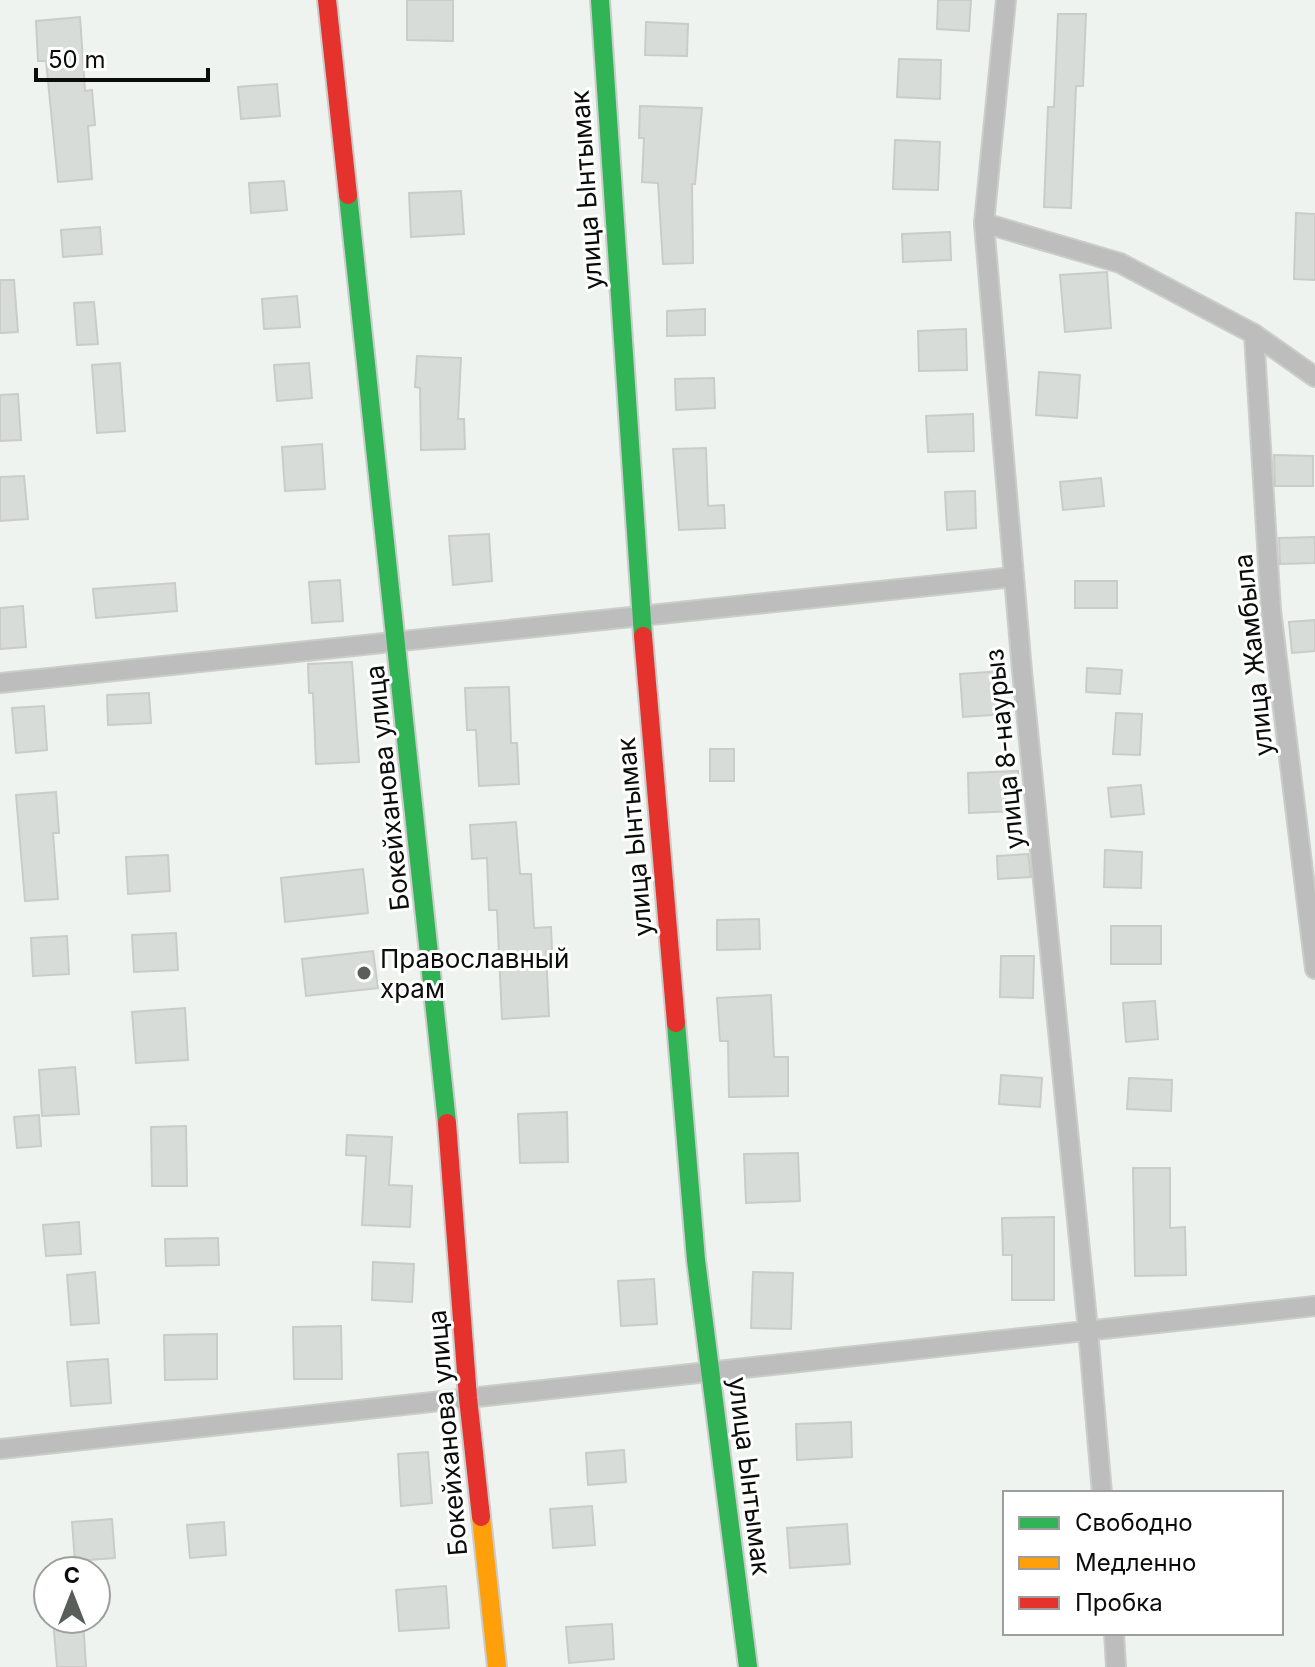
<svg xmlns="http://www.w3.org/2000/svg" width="1315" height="1667" viewBox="0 0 1315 1667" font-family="Inter,sans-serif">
<rect width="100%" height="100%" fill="#eef3ef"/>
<g fill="#d8dcd8" stroke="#c9ccc9" stroke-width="2">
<path d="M 407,0 L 453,0 L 453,41 L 407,40 Z"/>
<path d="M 938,0 L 971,0 L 969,31 L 937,29 Z"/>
<path d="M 1058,14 L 1086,14 L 1083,86 L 1076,86 L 1071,208 L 1044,207 L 1048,107 L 1054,107 Z"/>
<path d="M 80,17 L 85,91 L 92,90 L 95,125 L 88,126 L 92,179 L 58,182 L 46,61 L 38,61 L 36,21 Z"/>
<path d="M 646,22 L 688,24 L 687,56 L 645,55 Z"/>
<path d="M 899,59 L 941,60 L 940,99 L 897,97 Z"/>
<path d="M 277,84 L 280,116 L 241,119 L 238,87 Z"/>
<path d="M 640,106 L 702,108 L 695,184 L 692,184 L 693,263 L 663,264 L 658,183 L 642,182 L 644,138 L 639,138 Z"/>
<path d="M 895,140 L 940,142 L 938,190 L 893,189 Z"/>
<path d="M 284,181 L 287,210 L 251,213 L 249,183 Z"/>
<path d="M 461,191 L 464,234 L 411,237 L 409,193 Z"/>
<path d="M 1296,213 L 1315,214 L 1315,280 L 1294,279 Z"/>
<path d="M 100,227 L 102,254 L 63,257 L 61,230 Z"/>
<path d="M 950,232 L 951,260 L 903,262 L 902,234 Z"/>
<path d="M 1107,272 L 1111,328 L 1065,332 L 1060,275 Z"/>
<path d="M 0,280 L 14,280 L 18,332 L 0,333 Z"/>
<path d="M 297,296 L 300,327 L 264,329 L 262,299 Z"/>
<path d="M 94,302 L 98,344 L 77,345 L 74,303 Z"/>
<path d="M 705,309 L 705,335 L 667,336 L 667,311 Z"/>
<path d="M 966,329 L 967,370 L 919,371 L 918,331 Z"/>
<path d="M 417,356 L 461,358 L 458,419 L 464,419 L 465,449 L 421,450 L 420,388 L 415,387 Z"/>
<path d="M 120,363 L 125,431 L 97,433 L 92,365 Z"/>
<path d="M 309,363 L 312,398 L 277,401 L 274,365 Z"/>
<path d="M 1039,372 L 1080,375 L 1077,418 L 1036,415 Z"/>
<path d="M 714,378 L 715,408 L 676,410 L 675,379 Z"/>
<path d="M 18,394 L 21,440 L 0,441 L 0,395 Z"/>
<path d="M 973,414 L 974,451 L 928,452 L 926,416 Z"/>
<path d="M 322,444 L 325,489 L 285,491 L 282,447 Z"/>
<path d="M 706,448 L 708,506 L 724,505 L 725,528 L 679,530 L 673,449 Z"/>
<path d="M 1274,455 L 1313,456 L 1313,486 L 1275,486 Z"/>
<path d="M 24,476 L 28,519 L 0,521 L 0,477 Z"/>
<path d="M 1101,478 L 1104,506 L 1063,510 L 1060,482 Z"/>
<path d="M 975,491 L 976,528 L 947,530 L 945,492 Z"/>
<path d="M 489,534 L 492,581 L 453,585 L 449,536 Z"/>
<path d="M 1315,537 L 1315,563 L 1280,564 L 1279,538 Z"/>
<path d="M 340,580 L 343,621 L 312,623 L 309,582 Z"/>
<rect x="1075" y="581" width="42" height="27"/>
<path d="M 175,583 L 177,611 L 96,618 L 93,589 Z"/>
<path d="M 23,606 L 26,647 L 0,649 L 0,608 Z"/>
<path d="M 1315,620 L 1315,651 L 1292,653 L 1289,622 Z"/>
<path d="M 352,662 L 359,762 L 316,764 L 313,693 L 309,693 L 308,664 Z"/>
<path d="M 1087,668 L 1122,670 L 1120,694 L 1086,692 Z"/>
<path d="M 1002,671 L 1006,714 L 963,717 L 960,674 Z"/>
<path d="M 509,687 L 511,743 L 517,743 L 519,784 L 479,786 L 476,730 L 467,730 L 465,688 Z"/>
<path d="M 149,693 L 151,723 L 108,725 L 107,695 Z"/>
<path d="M 44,706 L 47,750 L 16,753 L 12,708 Z"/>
<path d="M 1116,713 L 1142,714 L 1140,755 L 1113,754 Z"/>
<rect x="710" y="749" width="24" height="32"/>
<path d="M 1018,771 L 1019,811 L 969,813 L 968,773 Z"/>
<path d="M 1141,785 L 1144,814 L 1111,817 L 1108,788 Z"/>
<path d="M 56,792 L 59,833 L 53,833 L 58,899 L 25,901 L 16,795 Z"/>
<path d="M 516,822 L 520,874 L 531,874 L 534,928 L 551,927 L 552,952 L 546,952 L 549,1016 L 502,1019 L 497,910 L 489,910 L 487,858 L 472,859 L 470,825 Z"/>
<path d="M 1105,850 L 1142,852 L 1141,888 L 1104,887 Z"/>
<path d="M 1028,854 L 1031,877 L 998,879 L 997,856 Z"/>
<path d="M 168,855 L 170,891 L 128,894 L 126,857 Z"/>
<path d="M 363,869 L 368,913 L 285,922 L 281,878 Z"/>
<path d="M 759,919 L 760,949 L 717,950 L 717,920 Z"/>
<rect x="1111" y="926" width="50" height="38"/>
<path d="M 176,933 L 178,970 L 134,972 L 132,935 Z"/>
<path d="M 67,936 L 69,974 L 33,976 L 31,938 Z"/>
<path d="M 373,951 L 378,988 L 306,996 L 302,959 Z"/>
<path d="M 1001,956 L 1034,956 L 1033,998 L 1000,997 Z"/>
<path d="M 771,995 L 774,1057 L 788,1057 L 788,1096 L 729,1097 L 728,1041 L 720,1041 L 717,998 Z"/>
<path d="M 1155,1001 L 1158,1039 L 1126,1042 L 1123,1003 Z"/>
<path d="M 185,1008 L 188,1060 L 136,1063 L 132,1012 Z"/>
<path d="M 75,1067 L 79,1114 L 42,1116 L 39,1070 Z"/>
<path d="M 1001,1075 L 1042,1078 L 1040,1107 L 999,1104 Z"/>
<path d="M 1129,1078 L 1172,1080 L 1171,1111 L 1127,1109 Z"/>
<path d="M 567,1112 L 568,1162 L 520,1163 L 518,1114 Z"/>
<path d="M 39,1115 L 41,1146 L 17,1148 L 14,1117 Z"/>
<path d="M 186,1126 L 187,1186 L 152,1186 L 151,1127 Z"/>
<path d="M 347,1135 L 392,1137 L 389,1185 L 412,1186 L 410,1227 L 362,1225 L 366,1156 L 346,1155 Z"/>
<path d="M 798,1153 L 800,1201 L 746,1203 L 744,1154 Z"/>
<path d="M 1133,1168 L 1170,1168 L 1170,1228 L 1185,1227 L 1186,1275 L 1135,1276 Z"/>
<path d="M 1054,1217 L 1054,1300 L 1012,1300 L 1012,1255 L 1003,1255 L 1002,1218 Z"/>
<path d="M 79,1222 L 81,1254 L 46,1256 L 43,1225 Z"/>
<path d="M 218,1238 L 219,1265 L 166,1266 L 165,1239 Z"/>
<path d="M 373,1262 L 414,1264 L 412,1302 L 372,1300 Z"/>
<path d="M 95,1272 L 99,1323 L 71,1325 L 67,1275 Z"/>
<path d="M 753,1272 L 793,1273 L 791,1329 L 751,1328 Z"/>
<path d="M 654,1279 L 657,1324 L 621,1326 L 618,1281 Z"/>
<path d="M 341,1326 L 342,1379 L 294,1379 L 293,1327 Z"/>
<path d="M 217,1334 L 217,1379 L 165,1380 L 164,1335 Z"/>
<path d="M 108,1359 L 111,1403 L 71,1406 L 67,1362 Z"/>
<path d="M 851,1422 L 852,1457 L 797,1460 L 796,1424 Z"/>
<path d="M 624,1450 L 626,1482 L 588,1485 L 586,1453 Z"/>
<path d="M 428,1452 L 432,1503 L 401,1506 L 398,1454 Z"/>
<path d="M 592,1506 L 595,1545 L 553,1548 L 550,1509 Z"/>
<path d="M 112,1519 L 115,1558 L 75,1561 L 72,1522 Z"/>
<path d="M 224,1522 L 226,1555 L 190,1558 L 187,1525 Z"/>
<path d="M 847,1524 L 850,1564 L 790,1568 L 787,1528 Z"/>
<path d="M 446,1586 L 449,1628 L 399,1631 L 396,1590 Z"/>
<path d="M 53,1619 L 83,1619 L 86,1667 L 57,1667 Z"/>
<path d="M 612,1624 L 614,1659 L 569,1663 L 566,1627 Z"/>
</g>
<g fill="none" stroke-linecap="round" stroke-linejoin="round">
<defs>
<g id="street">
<path d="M 1006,0 L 984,223 L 1022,671 L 1088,1330 L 1102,1493"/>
<path d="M 984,223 L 1120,263 L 1254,334 L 1315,377"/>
<path d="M 1254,334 L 1271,610 L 1315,969"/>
<path d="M 0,683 L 1014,577"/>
<path d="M 0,1449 L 1315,1306"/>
<path d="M 1114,1633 L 1116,1667"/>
</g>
<g id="fast">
<path d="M 600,0 L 643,636"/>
<path d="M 348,195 L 447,1123"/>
<path d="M 676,1023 L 696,1260 L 748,1667"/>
</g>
<path id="slow" d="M 481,1517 L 497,1667"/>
<g id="jam">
<path d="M 327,0 L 348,195"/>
<path d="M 643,636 L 676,1023"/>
<path d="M 447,1123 L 468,1398 L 481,1517"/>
</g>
</defs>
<use href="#street" stroke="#cbcdcb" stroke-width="22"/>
<use href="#fast" stroke="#cbcdcb" stroke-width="22"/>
<use href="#slow" stroke="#cbcdcb" stroke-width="22"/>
<use href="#jam" stroke="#cbcdcb" stroke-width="22"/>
<use href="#street" stroke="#bcbdbc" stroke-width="18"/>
<use href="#fast" stroke="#30b455" stroke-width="18"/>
<use href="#slow" stroke="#ff9f0a" stroke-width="18"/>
<use href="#jam" stroke="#e5322d" stroke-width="18"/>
</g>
<circle fill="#5a5e5b" stroke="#fff" stroke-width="3" cx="364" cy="973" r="8"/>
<g text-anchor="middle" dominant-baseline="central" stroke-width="6" stroke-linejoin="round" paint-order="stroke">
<g font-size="26" fill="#0b0d0b" stroke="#fff">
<text transform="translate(586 190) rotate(-94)">улица Ынтымак</text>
<text transform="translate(1253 655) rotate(-96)">улица Жамбыла</text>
<text transform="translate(1004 749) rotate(-96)">улица 8-наурыз</text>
<text transform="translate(387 788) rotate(-96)">Бокейханова улица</text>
<text transform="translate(634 837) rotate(-95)">улица Ынтымак</text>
<text transform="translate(447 1433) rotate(-95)">Бокейханова улица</text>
<text transform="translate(750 1476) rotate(83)">улица Ынтымак</text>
</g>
<g font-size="26" fill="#0b0d0b" stroke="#fff" text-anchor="start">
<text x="380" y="958">Православный<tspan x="380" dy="30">храм</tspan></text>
</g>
</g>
<rect x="1003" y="1491" width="280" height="144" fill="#ffffff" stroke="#9d9e9d" stroke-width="2"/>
<rect x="1019" y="1517" width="40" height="12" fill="#30b455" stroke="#9d9e9d" stroke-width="2"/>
<text x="1075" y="1531" font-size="24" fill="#0b0d0b">Свободно</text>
<rect x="1019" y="1557" width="40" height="12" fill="#ff9f0a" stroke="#9d9e9d" stroke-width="2"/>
<text x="1075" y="1571" font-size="24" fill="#0b0d0b">Медленно</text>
<rect x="1019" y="1597" width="40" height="12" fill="#e5322d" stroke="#9d9e9d" stroke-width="2"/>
<text x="1075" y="1611" font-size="24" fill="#0b0d0b">Пробка</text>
<g transform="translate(72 1595)"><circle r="38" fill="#ffffff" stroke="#9d9e9d" stroke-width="2"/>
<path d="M0-6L14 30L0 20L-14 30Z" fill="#5a5e5b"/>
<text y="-12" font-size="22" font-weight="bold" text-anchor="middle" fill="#0b0d0b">С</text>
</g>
<path d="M36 68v12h172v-12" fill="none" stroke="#0b0d0b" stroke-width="4"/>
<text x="48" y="68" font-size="24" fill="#0b0d0b" stroke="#ffffff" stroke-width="6" paint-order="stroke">50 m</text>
</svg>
